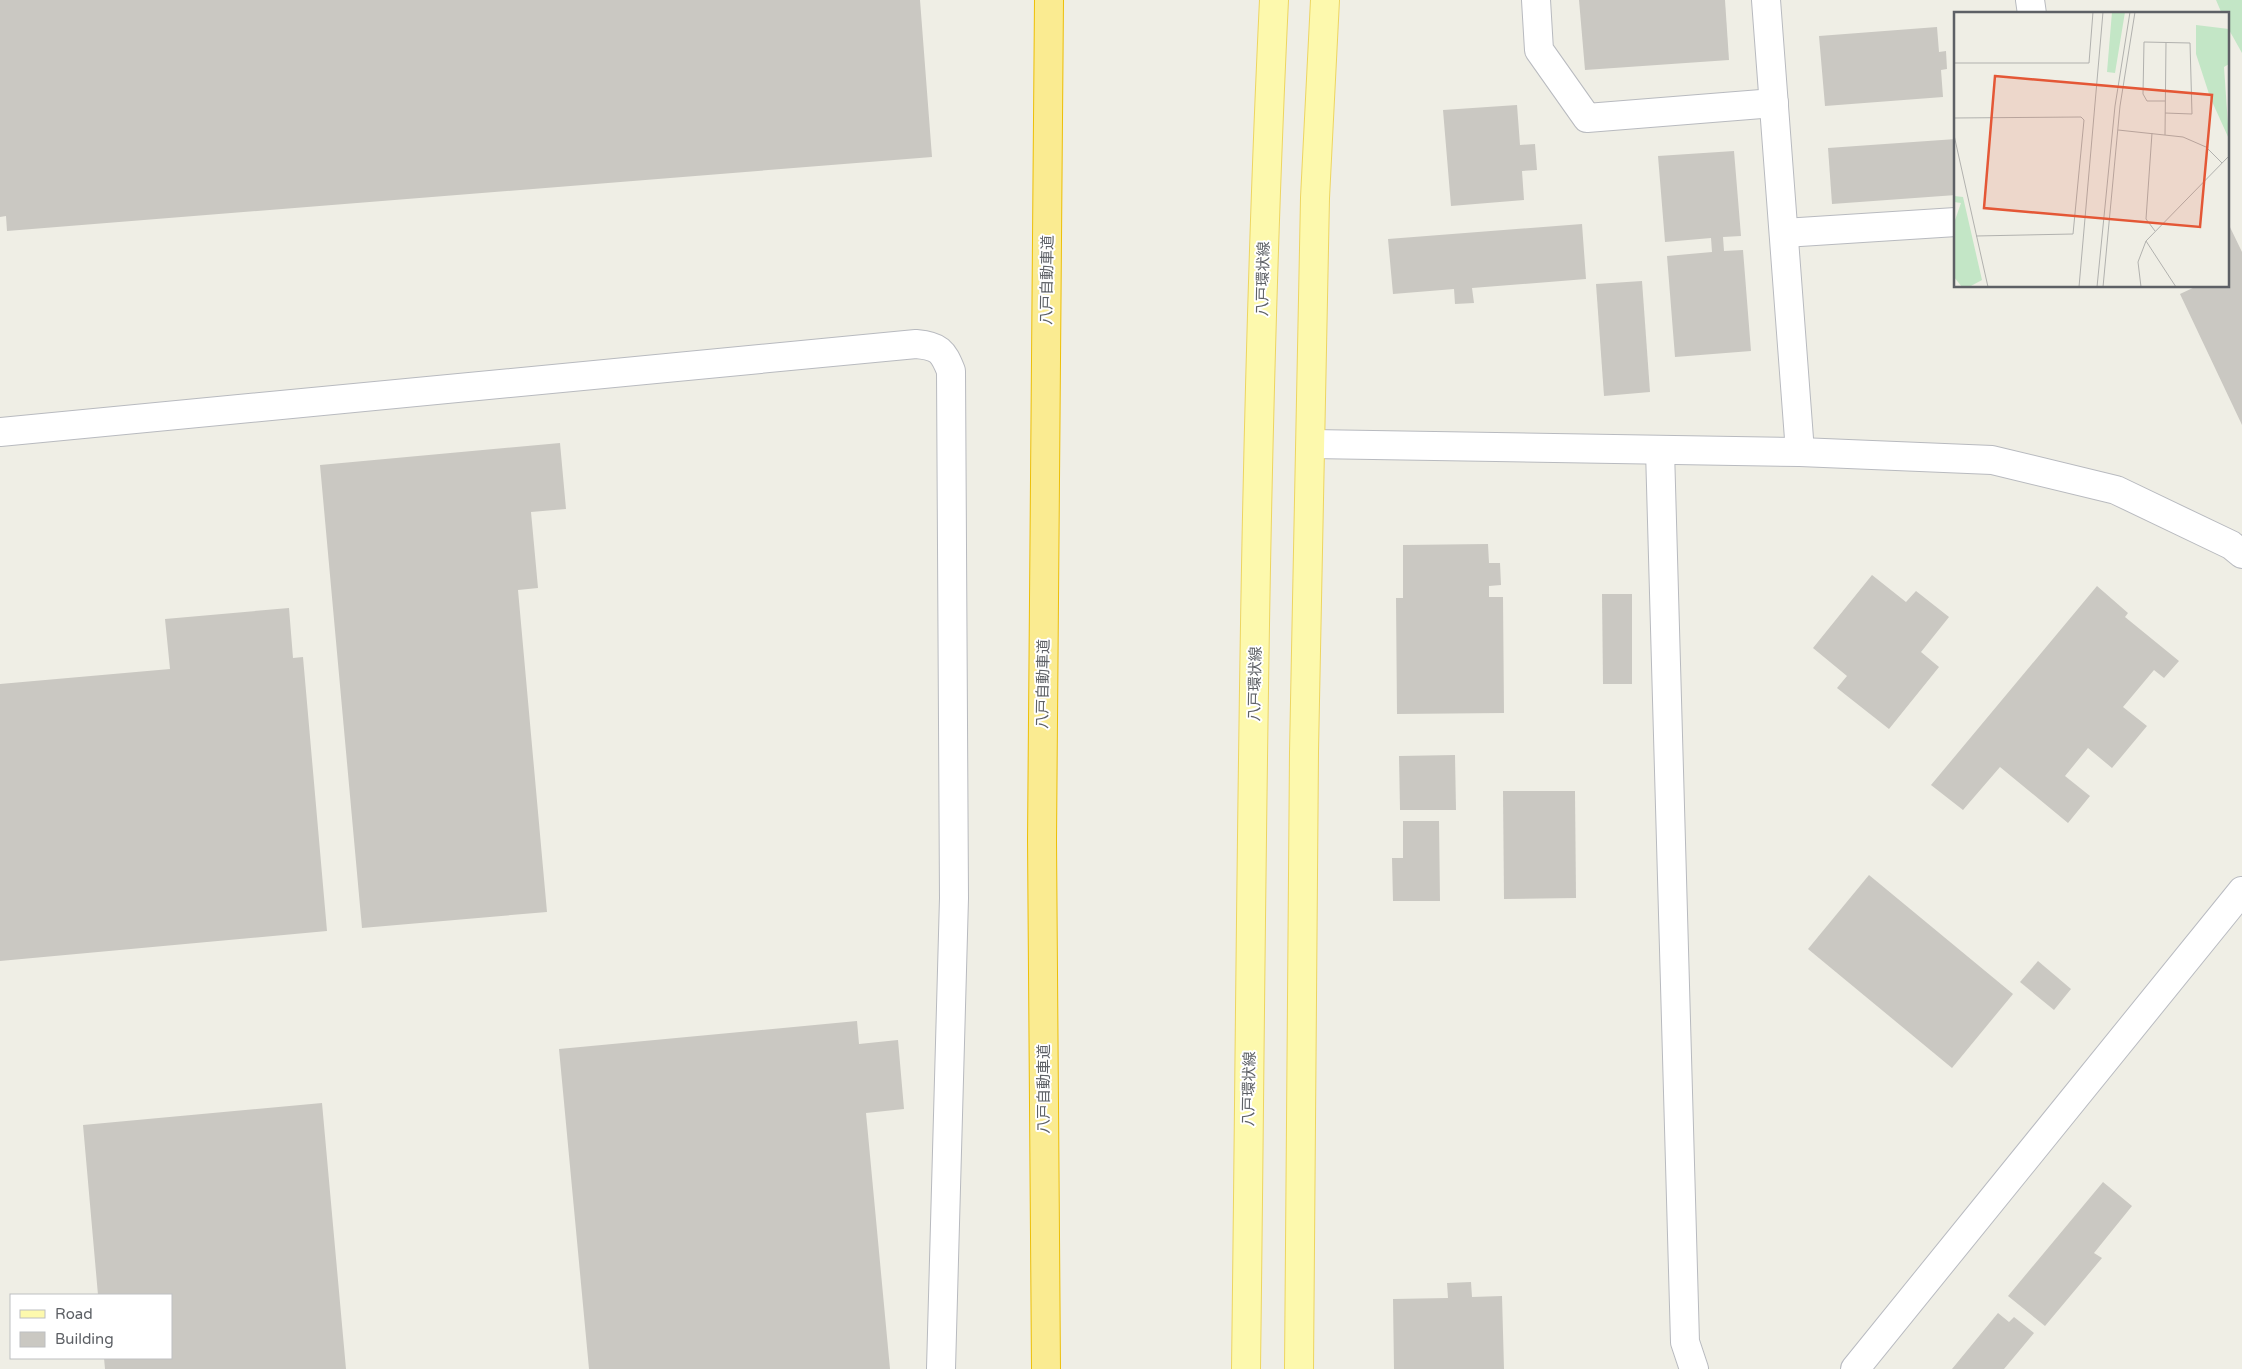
<svg xmlns="http://www.w3.org/2000/svg" width="2242" height="1369" viewBox="0 0 2242 1369" font-family="'Varela Round','Noto Sans JP',sans-serif">
<rect width="100%" height="100%" fill="#efeee5"/>
<path fill="#c3e6c6" d="M 2216,0 L 2242,0 L 2242,53 L 2228,28 L 2228,14 L 2222,14 Z"/>
<g fill="#cac8c2">
<path d="M 0,0 L 920,0 L 932,157 L 7,231 L 6,216 L 0,217 Z"/>
<path d="M 1579,0 L 1725,0 L 1729,60 L 1585,70 Z"/>
<path d="M 1937,27 L 1939,52 L 1946,51 L 1947,69 L 1941,70 L 1943,97 L 1825,106 L 1819,36 Z"/>
<path d="M 1517,105 L 1520,145 L 1535,144 L 1537,170 L 1522,171 L 1524,200 L 1451,206 L 1443,110 Z"/>
<path d="M 1956,139 L 1956,195 L 1832,204 L 1828,148 Z"/>
<path d="M 1734,151 L 1741,236 L 1723,237 L 1724,251 L 1743,250 L 1751,351 L 1675,357 L 1667,256 L 1712,252 L 1711,238 L 1665,242 L 1658,156 Z"/>
<path d="M 2228,223 L 2242,252 L 2242,425 L 2180,294 L 2197,286 L 2228,286 Z"/>
<path d="M 1582,224 L 1586,279 L 1472,288 L 1474,303 L 1455,304 L 1454,289 L 1393,294 L 1388,239 Z"/>
<path d="M 1642,281 L 1650,392 L 1604,396 L 1596,284 Z"/>
<path d="M 560,443 L 566,509 L 531,512 L 538,588 L 518,590 L 547,912 L 362,928 L 320,465 Z"/>
<path d="M 1488,544 L 1489,563 L 1500,563 L 1501,585 L 1489,586 L 1489,597 L 1503,597 L 1504,713 L 1397,714 L 1396,598 L 1403,598 L 1403,545 Z"/>
<path d="M 1872,575 L 1906,602 L 1916,591 L 1949,617 L 1921,652 L 1939,667 L 1889,729 L 1837,688 L 1847,676 L 1813,648 Z"/>
<path d="M 2097,586 L 2128,613 L 2125,617 L 2179,661 L 2164,678 L 2154,670 L 2123,707 L 2147,726 L 2112,768 L 2088,748 L 2065,776 L 2090,796 L 2068,823 L 2000,767 L 1963,810 L 1931,785 Z"/>
<path d="M 1602,594 L 1632,594 L 1632,684 L 1603,684 Z"/>
<path d="M 289,608 L 293,658 L 303,657 L 327,931 L 0,961 L 0,684 L 170,669 L 165,619 Z"/>
<path d="M 1455,755 L 1456,810 L 1400,810 L 1399,756 Z"/>
<path d="M 1503,791 L 1575,791 L 1576,898 L 1504,899 Z"/>
<path d="M 1403,821 L 1439,821 L 1440,901 L 1393,901 L 1392,858 L 1403,858 Z"/>
<path d="M 1869,875 L 2013,994 L 1952,1068 L 1808,949 Z"/>
<path d="M 2038,961 L 2071,989 L 2054,1010 L 2020,982 Z"/>
<path d="M 857,1021 L 859,1044 L 898,1040 L 904,1109 L 866,1113 L 890,1369 L 589,1369 L 559,1049 Z"/>
<path d="M 322,1103 L 346,1369 L 105,1369 L 104,1358 L 171,1358 L 171,1295 L 98,1295 L 83,1125 Z"/>
<path d="M 2103,1182 L 2132,1206 L 2094,1253 L 2102,1258 L 2045,1326 L 2008,1296 Z"/>
<path d="M 1471,1282 L 1472,1297 L 1502,1296 L 1504,1369 L 1394,1369 L 1393,1299 L 1448,1298 L 1447,1283 Z"/>
<path d="M 1998,1313 L 2009,1322 L 2014,1317 L 2034,1333 L 2004,1369 L 1952,1369 Z"/>
</g>
<g fill="none" stroke-linecap="round" stroke-linejoin="round">
<defs>
<g id="street">
<path d="M 1536,0 L 1539,50 L 1587,118 L 1774,103"/>
<path d="M 1766,0 L 1800,452"/>
<path d="M 2030,0 L 2032,14"/>
<path d="M 1784,233 L 1956,222"/>
<path d="M 0,432 L 916,344 C 939,346 943,351 951,371 L 954,898 L 941,1369"/>
<path d="M 1312,444 L 1800,452 L 1992,460 L 2116,490 L 2231,545 L 2242,554"/>
<path d="M 1660,450 L 1685,1342 L 1694,1369"/>
</g>
<path id="secondary" d="M 1855,1369 L 2242,891"/>
<g id="primary">
<path d="M 1246,1369 C 1252,913 1252,456 1274,0"/>
<path d="M 1299,1369 L 1304,752 L 1315,198 L 1325,0"/>
</g>
<path id="highway" d="M 1046,1369 L 1042,840 L 1049,0"/>
</defs>
<use href="#street" stroke="#b8babf" stroke-width="30"/>
<use href="#secondary" stroke="#b9bbc1" stroke-width="30"/>
<use href="#primary" stroke="#edd560" stroke-width="30"/>
<use href="#highway" stroke="#edbf07" stroke-width="30"/>
<use href="#street" stroke="#fff" stroke-width="28"/>
<use href="#secondary" stroke="#fff" stroke-width="28"/>
<use href="#primary" stroke="#fdf9ad" stroke-width="28"/>
<use href="#highway" stroke="#faeb91" stroke-width="28"/>
</g>
<g text-anchor="middle" dominant-baseline="central" stroke-width="4" stroke-linejoin="round" paint-order="stroke">
<g font-size="15" fill="#5d6065" stroke="#fff">
<text transform="translate(1263 279) rotate(-89)">八戸環状線</text>
<text transform="translate(1047 280) rotate(-89)">八戸自動車道</text>
<text transform="translate(1043 684) rotate(-89)">八戸自動車道</text>
<text transform="translate(1255 684) rotate(-89)">八戸環状線</text>
<text transform="translate(1044 1089) rotate(-90)">八戸自動車道</text>
<text transform="translate(1249 1089) rotate(-89)">八戸環状線</text>
</g>
</g>
<g transform="translate(1954 12)">
<rect width="275" height="275" fill="#efeee5"/>
<path d="M 158,0 L 171,0 L 161,61 L 153,60 ZM 242,13 L 275,17 L 275,52 L 270,55 L 275,127 L 256,85 L 242,42 ZM 0,184 L 9,185 L 28,268 L 15,275 L 8,275 L 0,265 L 0,211 L 7,191 L 0,190 Z" fill="#c3e6c6"/>
<path fill="none" stroke="#b1b1ae" stroke-width="1" d="M 0,51 L 135,51 L 139,0M 211,101 L 238,102 L 236,31 L 190,30 L 189,82 L 193,89 L 211,89M 0,106 L 127,105 L 130,108 L 119,222 L 22,224M 164,118 L 229,125 L 252,135 L 268,151M 198,121 L 192,207 L 201,219M 0,123 L 34,275M 211,123 L 212,30M 192,229 L 222,275M 125,275 L 149,0M 143,275 L 161,94 L 176,0M 149,275 L 166,94 L 181,0M 187,275 L 184,250 L 192,229 L 275,144"/>
<path fill="#e45736" fill-opacity="0.15" stroke="#e45736" stroke-width="2.5" d="M 41,64 L 258,83 L 246,215 L 30,196 Z"/>
<rect width="275" height="275" fill="none" stroke="#5d6065" stroke-width="2.5"/>
</g>
<rect x="10" y="1294" width="162" height="65" fill="#ffffff" stroke="#bebfc1"/>
<rect x="20" y="1310" width="25" height="8" fill="#fdf9ad" stroke="#bebfc1"/>
<text x="55" y="1319" font-size="15" fill="#5d6065">Road</text>
<rect x="20" y="1332" width="25" height="15" fill="#cac8c2" stroke="#bebfc1"/>
<text x="55" y="1344" font-size="15" fill="#5d6065">Building</text>
</svg>
